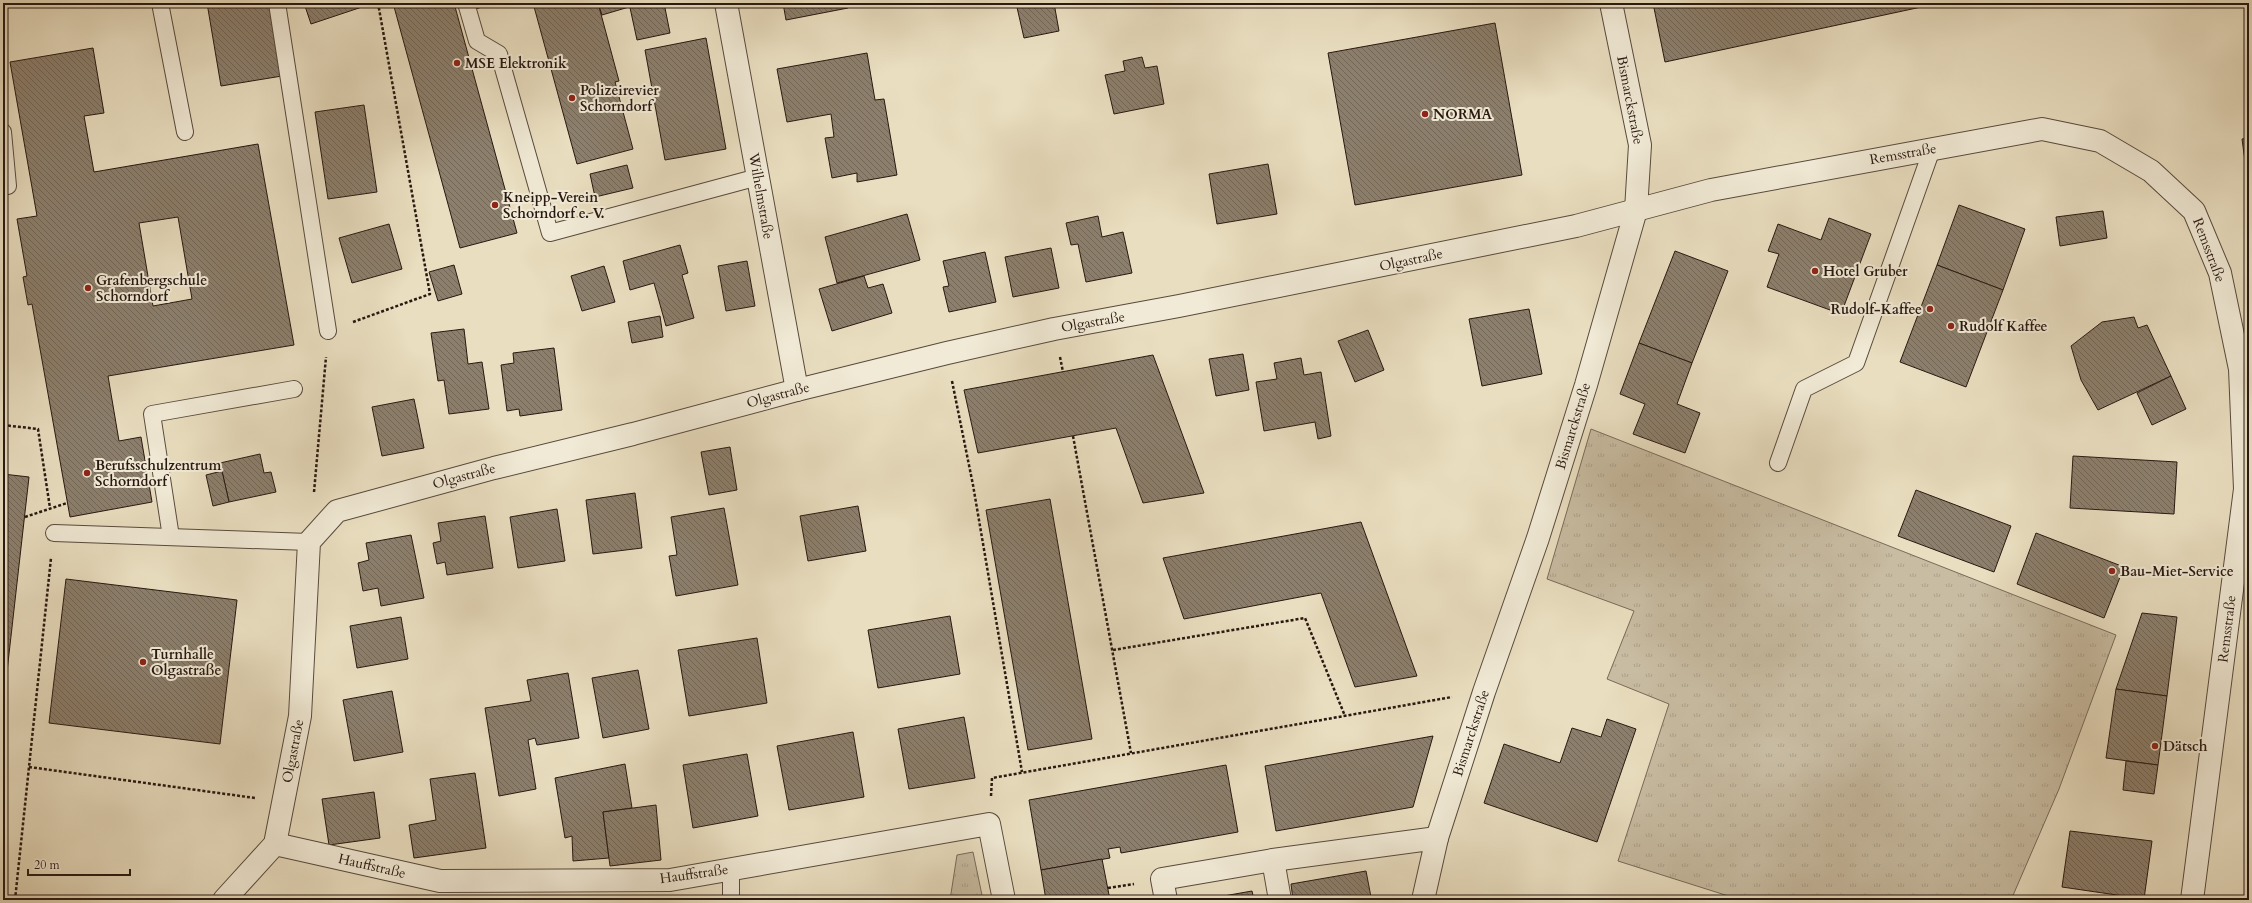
<svg xmlns="http://www.w3.org/2000/svg" width="2252" height="903" viewBox="0 0 2252 903" font-family="Cardo,serif">
<defs>
<pattern id="grass-tufts" width="24" height="20" patternUnits="userSpaceOnUse"><rect width="24" height="20" fill="#c8bca2"/><path d="M3 7l-1-3M5 7V3M7 7l1-3M15 17l-1-3M17 17v-4M19 17l1-3" fill="none" stroke="#aca18a"/></pattern>
<pattern id="building-back-hatch" width="6" height="6" patternUnits="userSpaceOnUse"><rect width="6" height="6" fill="#8c7f6c"/><path d="M-1 5l2 2M0 0l6 6M5-1l2 2" fill="none" stroke="#726757"/></pattern>
</defs>
<rect width="100%" height="100%" fill="#e9dec0"/>
<filter id="stains"><feTurbulence type="fractalNoise" baseFrequency=".005" numOctaves="4"/><feColorMatrix values="0 0 0 0 .2 0 0 0 0 .09 0 0 0 0 .02 0 0 0 .5 -.17"/></filter>
<radialGradient id="worn" r=".72"><stop offset=".6" stop-color="#630" stop-opacity="0"/><stop offset="1" stop-color="#630" stop-opacity=".3"/></radialGradient>
<g fill="url(#grass-tufts)" stroke="#786a5a">
<path d="M 1591,429 L 2116,635 L 2059,789 L 2011,900 L 1741,900 L 1618,861 L 1669,704 L 1607,679 L 1634,611 L 1547,579 Z"/>
<path d="M 973,852 L 983,900 L 950,900 L 957,855 Z"/>
</g>
<g fill="url(#building-back-hatch)" stroke="#281811" fill-rule="evenodd">
<path d="M 207,3 L 270,3 L 282,76 L 221,86 Z"/>
<path d="M 304,3 L 360,3 L 362,7 L 311,24 Z"/>
<path d="M 393,3 L 454,3 L 517,233 L 460,248 Z"/>
<path d="M 473,3 L 497,3 L 475,9 Z"/>
<path d="M 533,3 L 598,3 L 619,81 L 615,82 L 633,149 L 577,164 Z"/>
<path d="M 598,3 L 629,3 L 629,7 L 602,15 Z"/>
<path d="M 629,3 L 664,3 L 670,33 L 637,40 Z"/>
<path d="M 783,3 L 847,3 L 848,8 L 786,20 Z"/>
<path d="M 1016,3 L 1054,3 L 1059,31 L 1024,38 Z"/>
<path d="M 1653,3 L 1940,3 L 1665,62 Z"/>
<path d="M 1495,23 L 1522,175 L 1355,205 L 1328,53 Z"/>
<path d="M 706,38 L 726,149 L 665,160 L 645,50 Z"/>
<path d="M 93,48 L 104,113 L 84,116 L 94,172 L 258,144 L 294,345 L 108,376 L 119,441 L 141,437 L 152,502 L 70,517 L 32,304 L 28,305 L 23,277 L 27,276 L 17,219 L 37,216 L 10,62 ZM 178,217 L 192,299 L 153,306 L 139,223 Z"/>
<path d="M 867,53 L 875,100 L 884,99 L 897,175 L 857,182 L 857,173 L 832,178 L 825,138 L 834,137 L 831,114 L 787,122 L 777,69 Z"/>
<path d="M 1142,57 L 1145,68 L 1157,66 L 1164,104 L 1114,114 L 1105,75 L 1125,71 L 1123,61 Z"/>
<path d="M 364,105 L 377,192 L 328,199 L 315,112 Z"/>
<path d="M 2249,138 L 2249,191 L 2242,139 Z"/>
<path d="M 1268,164 L 1277,214 L 1217,224 L 1209,174 Z"/>
<path d="M 627,165 L 633,188 L 595,197 L 590,174 Z"/>
<path d="M 1959,205 L 2025,229 L 2003,290 L 1937,265 Z"/>
<path d="M 2103,211 L 2107,238 L 2060,246 L 2056,217 Z"/>
<path d="M 907,214 L 920,260 L 837,283 L 825,237 Z"/>
<path d="M 1098,216 L 1102,237 L 1123,232 L 1132,273 L 1086,282 L 1078,244 L 1071,245 L 1066,223 Z"/>
<path d="M 1829,218 L 1871,234 L 1841,314 L 1767,287 L 1779,254 L 1768,251 L 1778,224 L 1821,240 Z"/>
<path d="M 389,224 L 402,269 L 352,283 L 339,238 Z"/>
<path d="M 680,245 L 688,273 L 682,275 L 694,318 L 666,326 L 654,283 L 630,290 L 623,261 Z"/>
<path d="M 1051,248 L 1059,288 L 1013,297 L 1005,257 Z"/>
<path d="M 1675,251 L 1728,271 L 1692,363 L 1639,343 Z"/>
<path d="M 985,252 L 996,302 L 949,312 L 943,287 L 949,286 L 943,261 Z"/>
<path d="M 747,261 L 755,306 L 726,311 L 718,266 Z"/>
<path d="M 454,265 L 462,294 L 438,301 L 429,272 Z"/>
<path d="M 1937,265 L 2003,290 L 1966,387 L 1900,362 Z"/>
<path d="M 604,266 L 615,302 L 582,311 L 571,276 Z"/>
<path d="M 864,276 L 868,288 L 883,284 L 892,313 L 832,331 L 819,289 Z"/>
<path d="M 1529,309 L 1542,374 L 1482,386 L 1469,319 Z"/>
<path d="M 660,316 L 663,337 L 632,343 L 628,322 Z"/>
<path d="M 2134,317 L 2138,328 L 2147,325 L 2171,376 L 2098,410 L 2081,380 L 2071,346 L 2102,322 Z"/>
<path d="M 464,329 L 468,364 L 482,362 L 489,409 L 449,414 L 444,380 L 438,381 L 431,333 Z"/>
<path d="M 1368,330 L 1384,370 L 1355,382 L 1338,341 Z"/>
<path d="M 1639,343 L 1692,363 L 1677,404 L 1700,413 L 1685,453 L 1633,434 L 1645,404 L 1620,394 Z"/>
<path d="M 554,348 L 562,410 L 520,416 L 519,409 L 507,411 L 501,365 L 514,363 L 513,353 Z"/>
<path d="M 1243,354 L 1249,390 L 1216,396 L 1209,359 Z"/>
<path d="M 1153,355 L 1204,493 L 1143,503 L 1116,428 L 978,453 L 964,390 Z"/>
<path d="M 1301,358 L 1304,375 L 1321,372 L 1331,436 L 1318,439 L 1315,422 L 1264,431 L 1256,382 L 1277,379 L 1274,363 Z"/>
<path d="M 2171,376 L 2186,409 L 2152,425 L 2137,393 Z"/>
<path d="M 414,399 L 424,448 L 382,456 L 372,407 Z"/>
<path d="M 730,447 L 737,490 L 709,495 L 701,452 Z"/>
<path d="M 260,454 L 264,473 L 271,472 L 276,492 L 229,502 L 220,463 Z"/>
<path d="M 2073,456 L 2177,462 L 2174,514 L 2070,508 Z"/>
<path d="M 222,471 L 229,502 L 213,506 L 206,475 Z"/>
<path d="M 3,474 L 29,477 L 3,707 Z"/>
<path d="M 1916,490 L 2011,526 L 1994,572 L 1898,536 Z"/>
<path d="M 635,493 L 642,548 L 593,554 L 586,500 Z"/>
<path d="M 1050,499 L 1092,739 L 1028,750 L 986,510 Z"/>
<path d="M 858,506 L 866,551 L 808,561 L 800,516 Z"/>
<path d="M 724,508 L 738,585 L 676,596 L 669,556 L 677,555 L 671,517 Z"/>
<path d="M 557,509 L 565,561 L 518,568 L 510,517 Z"/>
<path d="M 485,516 L 493,568 L 447,575 L 445,562 L 437,564 L 433,543 L 441,541 L 438,523 Z"/>
<path d="M 1361,522 L 1417,676 L 1355,687 L 1321,593 L 1184,619 L 1163,558 Z"/>
<path d="M 2036,533 L 2124,567 L 2104,618 L 2017,584 Z"/>
<path d="M 411,535 L 424,598 L 381,606 L 378,588 L 363,591 L 358,563 L 369,560 L 366,543 Z"/>
<path d="M 66,579 L 237,600 L 220,744 L 49,723 Z"/>
<path d="M 2142,613 L 2177,617 L 2167,696 L 2116,689 Z"/>
<path d="M 950,616 L 960,674 L 878,688 L 868,630 Z"/>
<path d="M 401,617 L 408,659 L 357,668 L 350,626 Z"/>
<path d="M 757,638 L 767,703 L 689,716 L 678,650 Z"/>
<path d="M 638,670 L 649,729 L 603,738 L 592,678 Z"/>
<path d="M 568,673 L 579,738 L 537,745 L 535,738 L 528,740 L 536,789 L 499,796 L 485,708 L 531,701 L 527,680 Z"/>
<path d="M 2116,689 L 2167,696 L 2158,765 L 2106,758 Z"/>
<path d="M 392,691 L 403,752 L 354,761 L 343,700 Z"/>
<path d="M 964,717 L 975,778 L 909,789 L 898,729 Z"/>
<path d="M 1607,719 L 1636,729 L 1597,842 L 1484,803 L 1504,744 L 1560,763 L 1572,728 L 1601,737 Z"/>
<path d="M 853,732 L 864,797 L 789,810 L 777,746 Z"/>
<path d="M 1433,736 L 1413,807 L 1276,831 L 1265,766 Z"/>
<path d="M 747,754 L 758,816 L 693,828 L 683,765 Z"/>
<path d="M 2126,761 L 2158,765 L 2154,794 L 2123,790 Z"/>
<path d="M 625,764 L 632,808 L 603,812 L 609,858 L 573,861 L 572,836 L 565,838 L 555,778 Z"/>
<path d="M 1226,765 L 1238,832 L 1121,853 L 1120,847 L 1108,849 L 1110,858 L 1041,870 L 1029,800 Z"/>
<path d="M 475,773 L 486,848 L 414,858 L 409,825 L 436,820 L 430,779 Z"/>
<path d="M 374,792 L 380,838 L 329,845 L 322,799 Z"/>
<path d="M 656,805 L 661,860 L 610,866 L 603,812 Z"/>
<path d="M 2070,831 L 2152,841 L 2144,899 L 2062,887 Z"/>
<path d="M 1102,859 L 1110,900 L 1046,900 L 1041,870 Z"/>
<path d="M 1366,871 L 1371,897 L 1357,900 L 1293,900 L 1291,884 Z"/>
<path d="M 1252,891 L 1254,900 L 1201,900 Z"/>
</g>
<g fill="none" stroke-linecap="round" stroke-linejoin="round">
<defs>
<g id="service">
<path d="M 160,3 L 185,132"/>
<path d="M 277,3 L 328,331"/>
<path d="M 466,3 L 477,41 L 499,54 L 550,233 L 758,177"/>
<path d="M 3,132 L 8,186"/>
<path d="M 1778,463 L 1804,389 L 1856,363 L 1932,149"/>
<path d="M 54,533 L 309,542"/>
<path d="M 171,537 L 152,414 L 294,389"/>
<path d="M 731,869 L 731,900"/>
</g>
<g id="minor">
<path d="M 726,3 L 797,390"/>
<path d="M 1437,838 L 1484,692 L 1538,538 L 1586,385 L 1636,210 L 1640,145 L 1611,3"/>
<path d="M 275,844 L 440,881 L 670,880 L 989,824 L 1004,900"/>
<path d="M 1273,860 L 1280,900"/>
<path d="M 224,900 L 275,844 L 300,716 L 309,542 L 337,511 L 494,468 L 633,434 L 797,390 L 947,353 L 1054,329 L 1179,306 L 1576,226 L 1711,190 L 2042,129 L 2100,141 L 2151,171 L 2194,211 L 2220,273 L 2240,369 L 2245,489 L 2192,900"/>
<path d="M 1166,900 L 1162,879 L 1273,860 L 1437,838 L 1423,900"/>
</g>
</defs>
<use href="#service" stroke="#584a3d" stroke-width="18"/>
<use href="#minor" stroke="#584a3d" stroke-width="24"/>
<g stroke="#281811" stroke-width="2.5" stroke-dasharray="3 2" stroke-linecap="butt">
<path d="M 353,322 L 430,294 L 378,3"/>
<path d="M 1060,357 L 1063,372"/>
<path d="M 952,381 L 973,485 L 1022,772"/>
<path d="M 3,425 L 38,429 L 50,508"/>
<path d="M 1073,436 L 1131,753"/>
<path d="M 314,492 L 326,357"/>
<path d="M 1113,650 L 1305,618 L 1345,716"/>
<path d="M 29,767 L 255,798"/>
<path d="M 991,796 L 992,778 L 1452,697"/>
<path d="M 1108,888 L 1134,884"/>
<path d="M 15,900 L 51,558"/>
<path d="M 1040,900 L 1046,899"/>
</g>
<use href="#service" stroke="#f1ead6" stroke-width="16"/>
<use href="#minor" stroke="#f1ead6" stroke-width="22"/>
<path stroke="#281811" stroke-width="2.5" stroke-dasharray="3 2" stroke-linecap="butt" d="M 25,517 L 67,503"/>
</g>
<g fill="#8f2418" stroke="#f1ead6" stroke-width="1.5">
<circle cx="457" cy="63" r="4"/>
<circle cx="572" cy="98" r="4"/>
<circle cx="1425" cy="114" r="4"/>
<circle cx="495" cy="205" r="4"/>
<circle cx="1815" cy="271" r="4"/>
<circle cx="88" cy="288" r="4"/>
<circle cx="1930" cy="309" r="4"/>
<circle cx="1951" cy="326" r="4"/>
<circle cx="87" cy="473" r="4"/>
<circle cx="2112" cy="571" r="4"/>
<circle cx="143" cy="662" r="4"/>
<circle cx="2155" cy="746" r="4"/>
</g>
<g text-anchor="middle" dominant-baseline="central" stroke-width="4" stroke-linejoin="round" paint-order="stroke">
<g font-size="14" font-weight="bold" fill="#281811" stroke="#f1ead6" text-anchor="start">
<text x="465" y="63">MSE Elektronik</text>
<text x="580" y="90">Polizeirevier<tspan x="580" dy="16">Schorndorf</tspan></text>
<text x="1433" y="114">NORMA</text>
<text x="503" y="197">Kneipp-Verein<tspan x="503" dy="16">Schorndorf e. V.</tspan></text>
<text x="1823" y="271">Hotel Gruber</text>
<text x="96" y="280">Grafenbergschule<tspan x="96" dy="16">Schorndorf</tspan></text>
<text x="1922" y="309" text-anchor="end">Rudolf-Kaffee</text>
<text x="1959" y="326">Rudolf Kaffee</text>
<text x="95" y="465">Berufsschulzentrum<tspan x="95" dy="16">Schorndorf</tspan></text>
<text x="2120" y="571">Bau-Miet-Service</text>
<text x="151" y="654">Turnhalle<tspan x="151" dy="16">Olgastraße</tspan></text>
<text x="2163" y="746">Dätsch</text>
</g>
<g font-size="14" fill="#281811" stroke="#f1ead6">
<text transform="translate(1630 100) rotate(79)">Bismarckstraße</text>
<text transform="translate(1903 154) rotate(-10)">Remsstraße</text>
<text transform="translate(761 196) rotate(80)">Wilhelmstraße</text>
<text transform="translate(2209 250) rotate(69)">Remsstraße</text>
<text transform="translate(1411 260) rotate(-12)">Olgastraße</text>
<text transform="translate(1093 322) rotate(-10)">Olgastraße</text>
<text transform="translate(778 395) rotate(-15)">Olgastraße</text>
<text transform="translate(1573 426) rotate(-73)">Bismarckstraße</text>
<text transform="translate(464 476) rotate(-15)">Olgastraße</text>
<text transform="translate(2227 629) rotate(-83)">Remsstraße</text>
<text transform="translate(1471 733) rotate(-72)">Bismarckstraße</text>
<text transform="translate(293 751) rotate(-79)">Olgastraße</text>
<text transform="translate(372 866) rotate(13)">Hauffstraße</text>
<text transform="translate(694 874) rotate(-8)">Hauffstraße</text>
</g>
</g>
<rect width="2252" height="903" fill="none" stroke="#e9dec0" stroke-width="16"/>
<rect x="4" y="4" width="2244" height="895" fill="none" stroke="#281811" stroke-width="2"/>
<rect x="8" y="8" width="2236" height="887" fill="none" stroke="#281811"/>
<path d="M28 869v6h102v-6" fill="none" stroke="#281811" stroke-width="2"/>
<text x="34" y="869" font-size="12" fill="#281811" stroke="#f1ead6" stroke-width="3" paint-order="stroke">20 m</text>
<rect width="100%" height="100%" filter="url(#stains)"/>
<rect width="100%" height="100%" fill="url(#worn)"/>
</svg>
